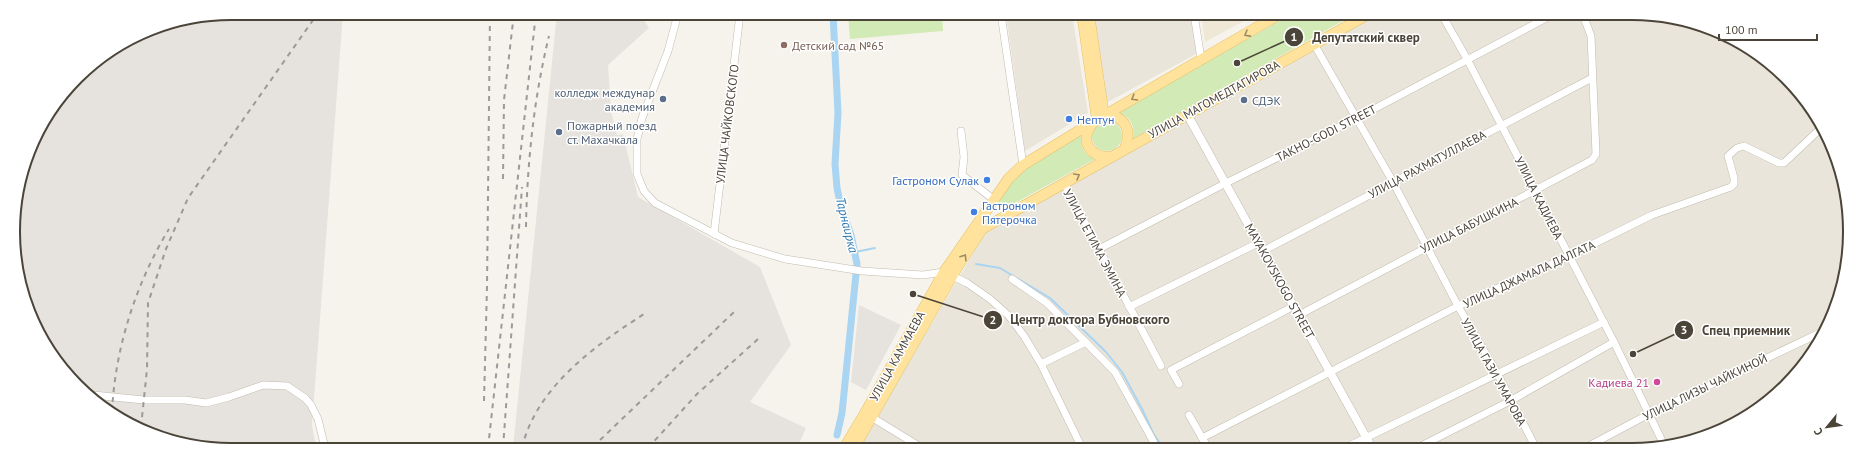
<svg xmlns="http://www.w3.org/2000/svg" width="1863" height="463" viewBox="0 0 1863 463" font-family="'PT Sans',sans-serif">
<rect width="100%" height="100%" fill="#f6f3ec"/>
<g fill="#eae5da">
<path d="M 1006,14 L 1072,14 L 1088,113 L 1025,151 Z"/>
<path d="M 1092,14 L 1191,14 L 1198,53 L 1106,103 Z"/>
<path d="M 1377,15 L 1660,15 L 1739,42 L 1807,103 L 1843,175 L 1848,260 L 1827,328 L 1786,386 L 1728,428 L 1660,448 L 859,448 L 985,233 Z"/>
</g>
<g fill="#e6e2dd">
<path d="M 232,13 L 343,13 L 312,425 L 316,448 L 203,448 L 122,421 L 58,365 L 21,288 L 13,217 L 36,135 L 87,67 L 148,30 Z"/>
<path d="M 557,13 L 640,14 L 649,28 L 608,65 L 611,111 L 617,135 L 623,134 L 638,197 L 760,267 L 791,345 L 750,402 L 806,428 L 797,448 L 513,448 Z"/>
<path d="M 859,305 L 901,325 L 866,390 L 851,382 Z"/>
</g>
<path fill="#efe8d6" d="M 1201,14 L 1257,14 L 1205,42 Z"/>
<g fill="#d2eab5">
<path d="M 848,14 L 942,14 L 943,31 L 850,39 Z"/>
<path d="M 1292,14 L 1355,14 L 1133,139 C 1135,125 1131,117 1117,112 Z"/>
<circle cx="1107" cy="136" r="15"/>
<path d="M 1081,134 C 1080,146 1083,155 1095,159 L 1004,209 L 998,204 L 1012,181 L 1027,167 Z"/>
</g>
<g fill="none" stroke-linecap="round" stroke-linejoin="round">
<g stroke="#a9d4f2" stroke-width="2">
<path d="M 855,252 L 875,248"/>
<path d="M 976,264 L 1000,268 L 1050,298 L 1106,352 L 1122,372 L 1142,409 L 1153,433 L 1163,448"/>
</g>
<path stroke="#a9d4f2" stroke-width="7" d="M 833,14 L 838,113 L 835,164 L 837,188 L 841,207 L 851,235 L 857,264 L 842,413 L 837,435"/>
<defs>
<g id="minor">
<path d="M 678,14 L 668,51 L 642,118 L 637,139 L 637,174 L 644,191 L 655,203 L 732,243 L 785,259 L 862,271 L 923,275 L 944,272 L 967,283 L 990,299 L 1009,316 L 1024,336 L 1041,364 L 1082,448"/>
<path d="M 1001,14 L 1023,165"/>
<path d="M 1194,14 L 1201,59"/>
<path d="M 1442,15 L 1467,59 L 1614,342 L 1665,447"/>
<path d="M 1314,44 L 1393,182 L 1458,306 L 1498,375 L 1536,448"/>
<path d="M 961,131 L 964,157 L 962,175 L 993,199"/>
<path d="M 1064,183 L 1161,366"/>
<path d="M 714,234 L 740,14"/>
<path d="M 1099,249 L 1226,183 L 1357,118 L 1552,15"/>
<path d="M 1263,251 L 1592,78"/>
<path d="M 1012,279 L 1047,303 L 1115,372 L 1157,448"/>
<path d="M 1129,307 L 1258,243"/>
<path d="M 1299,315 L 1592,160 L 1596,154 L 1591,36 L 1583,15"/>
<path d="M 1041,364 L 1086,342"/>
<path d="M 1179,384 L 1171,370 L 1294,306"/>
<path d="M 93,395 L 144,400 L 185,400 L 206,403 L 229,397 L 263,385 L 287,386 L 305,398 L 311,405 L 318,419 L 325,448"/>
<path d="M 868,415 L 922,448"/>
<path d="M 1189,415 L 1208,448"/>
<path d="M 1202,438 L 1458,306 L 1569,256 L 1652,215 L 1731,187 L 1734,184 L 1734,178 L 1728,156 L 1737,148 L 1744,146 L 1779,163 L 1784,163 L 1820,129"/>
<path d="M 1345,448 L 1604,322"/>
<path d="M 1417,448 L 1510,401 L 1614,342"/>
<path d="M 1585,448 L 1649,414 L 1826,330"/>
</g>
<path id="tertiary" d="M 1187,114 L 1372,448"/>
<g id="primary">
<path d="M 1082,14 L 1097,120"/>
<path d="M 1089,14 L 1104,116"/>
<path d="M 1107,114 C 1126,118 1132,130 1125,148"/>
<path d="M 1092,124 C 1079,141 1090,157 1110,157"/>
<path d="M 844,448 L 865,413 L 944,272 L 1009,178 L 1023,165 L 1093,122 L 1280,14"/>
<path d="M 854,448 L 958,266 L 982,229 L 1367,15"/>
</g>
</defs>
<use href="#minor" stroke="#c2bbae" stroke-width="8"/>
<use href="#tertiary" stroke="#c2bbae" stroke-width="9"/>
<use href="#primary" stroke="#e6c16a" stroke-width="11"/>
<use href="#minor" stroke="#fff" stroke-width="7"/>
<use href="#tertiary" stroke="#fff" stroke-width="8"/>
<use href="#primary" stroke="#ffe39c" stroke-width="10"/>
<g stroke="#9a9a9a" stroke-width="2" stroke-dasharray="5 5" stroke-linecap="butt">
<path d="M 503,179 L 504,100 L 514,13"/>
<path d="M 526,227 C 527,164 534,97 549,36"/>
<path d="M 484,401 L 487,287 L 490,13"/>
<path d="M 112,412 C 115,348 136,283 169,229"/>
<path d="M 141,427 L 147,369 L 148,303 L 166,249 L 188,198 L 318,13"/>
<path d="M 488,448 L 536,13"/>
<path d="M 503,448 L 522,187"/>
<path d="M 522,448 C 536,387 596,345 644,314"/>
<path d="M 594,448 L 598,442 L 735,311"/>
<path d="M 610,448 L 610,447"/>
<path d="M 648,448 L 697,394 L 758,339"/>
</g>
</g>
<defs><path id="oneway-chevron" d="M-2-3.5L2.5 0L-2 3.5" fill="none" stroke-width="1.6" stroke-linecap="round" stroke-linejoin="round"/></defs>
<g stroke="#9c8c66">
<use href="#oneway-chevron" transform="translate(1247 34) rotate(151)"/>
<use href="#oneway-chevron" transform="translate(1134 98) rotate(150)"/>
<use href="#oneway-chevron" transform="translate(1077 176) rotate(-30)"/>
<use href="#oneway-chevron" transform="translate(964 257) rotate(-57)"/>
</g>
<circle fill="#8d6e63" stroke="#fff" stroke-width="1.5" cx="784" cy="45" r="4"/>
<g fill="#5c6f8a" stroke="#fff" stroke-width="1.5">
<circle cx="663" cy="99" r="4"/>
<circle cx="1244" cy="100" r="4"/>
<circle cx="559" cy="132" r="4"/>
</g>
<g fill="#3f7fe0" stroke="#fff" stroke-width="1.5">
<circle cx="1069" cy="119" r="4"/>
<circle cx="987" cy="180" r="4"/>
<circle cx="974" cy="212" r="4"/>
</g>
<circle fill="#d1479c" stroke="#fff" stroke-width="1.5" cx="1657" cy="382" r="4"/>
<g text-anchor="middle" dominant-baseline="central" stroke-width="3" stroke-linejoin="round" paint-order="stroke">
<g font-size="12" fill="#785e54" stroke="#fff" text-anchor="start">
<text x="792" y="45">Детский сад №65</text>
</g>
<g font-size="12" fill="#4e5e75" stroke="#fff" text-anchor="start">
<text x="655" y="92" text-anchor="end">колледж междунар<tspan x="655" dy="14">академия</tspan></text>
<text x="1252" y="100">СДЭК</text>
<text x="567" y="125">Пожарный поезд<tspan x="567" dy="14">ст. Махачкала</tspan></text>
</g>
<g font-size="12" fill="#4b4439" stroke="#fff">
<text transform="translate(1214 99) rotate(-29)">УЛИЦА МАГОМЕДТАГИРОВА</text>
<text transform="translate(727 124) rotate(-83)">УЛИЦА ЧАЙКОВСКОГО</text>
<text transform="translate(1326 133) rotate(-27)">TAKHO-GODI STREET</text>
<text transform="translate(1427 164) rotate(-28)">УЛИЦА РАХМАТУЛЛАЕВА</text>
<text transform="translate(1539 198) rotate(63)">УЛИЦА КАДИЕВА</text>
<text transform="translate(1469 225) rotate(-27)">УЛИЦА БАБУШКИНА</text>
<text transform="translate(1095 243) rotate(62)">УЛИЦА ЕТИМА ЭМИНА</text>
<text transform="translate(1529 274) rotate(-25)">УЛИЦА ДЖАМАЛА ДАЛГАТА</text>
<text transform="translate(1280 281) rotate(61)">MAYAKOVSKOGO STREET</text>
<text transform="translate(897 356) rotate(-61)">УЛИЦА КАММАЕВА</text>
<text transform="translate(1494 372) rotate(61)">УЛИЦА ГАЗИ УМАРОВА</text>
<text transform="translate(1705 387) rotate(-26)">УЛИЦА ЛИЗЫ ЧАЙКИНОЙ</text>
</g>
<g font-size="12" fill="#366cbe" stroke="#fff" text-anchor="start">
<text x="1077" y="119">Нептун</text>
<text x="979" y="180" text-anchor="end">Гастроном Сулак</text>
<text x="982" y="205">Гастроном<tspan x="982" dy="14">Пятерочка</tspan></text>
</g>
<g font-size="12" fill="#b23c85" stroke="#fff" text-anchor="end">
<text x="1649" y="382">Кадиева 21</text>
</g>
<g font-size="13" font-style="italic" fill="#2e7ab2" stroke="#fff">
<text transform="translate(847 225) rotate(76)">Тарнаирка</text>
</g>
</g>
<path d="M0 0H1863V463H0ZM231 20H1632A211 211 0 0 1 1843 231V232A211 211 0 0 1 1632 443H231A211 211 0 0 1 20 232V231A211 211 0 0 1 231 20Z" fill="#fff" fill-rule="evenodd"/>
<path fill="none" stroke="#4b4439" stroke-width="2" d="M231 20H1632A211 211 0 0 1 1843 231V232A211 211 0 0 1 1632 443H231A211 211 0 0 1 20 232V231A211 211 0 0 1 231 20Z"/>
<path fill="none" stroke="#4b4439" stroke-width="1.5" d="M1237 63L1294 37M913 294L993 320M1633 354L1684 330"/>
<g fill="#4b4439" stroke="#fff" stroke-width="1.5">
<circle cx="1237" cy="63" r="4"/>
<circle cx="913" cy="294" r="4"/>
<circle cx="1633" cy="354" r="4"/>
<circle cx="1294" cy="37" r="10"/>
<circle cx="993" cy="320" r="10"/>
<circle cx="1684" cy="330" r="10"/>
</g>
<g font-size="12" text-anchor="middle" font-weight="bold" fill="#fff">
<text x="1294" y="41">1</text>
<text x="993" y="324">2</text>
<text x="1684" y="334">3</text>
</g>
<g font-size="13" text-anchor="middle" font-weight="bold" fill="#4b4439" stroke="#fff" stroke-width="3" stroke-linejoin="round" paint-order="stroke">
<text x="1366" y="42">Депутатский сквер</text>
<text x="1090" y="324">Центр доктора Бубновского</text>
<text x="1746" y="335">Спец приемник</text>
</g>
<g transform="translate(1827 427) rotate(241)" stroke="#ffffff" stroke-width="3" paint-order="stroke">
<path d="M0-3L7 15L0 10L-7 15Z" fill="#4b4439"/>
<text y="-6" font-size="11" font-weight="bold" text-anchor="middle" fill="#4b4439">С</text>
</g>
<path d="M1719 34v6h98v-6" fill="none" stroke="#4b4439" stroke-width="2"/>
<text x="1725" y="34" font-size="12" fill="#4b4439" stroke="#ffffff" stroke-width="3" paint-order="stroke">100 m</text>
</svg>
